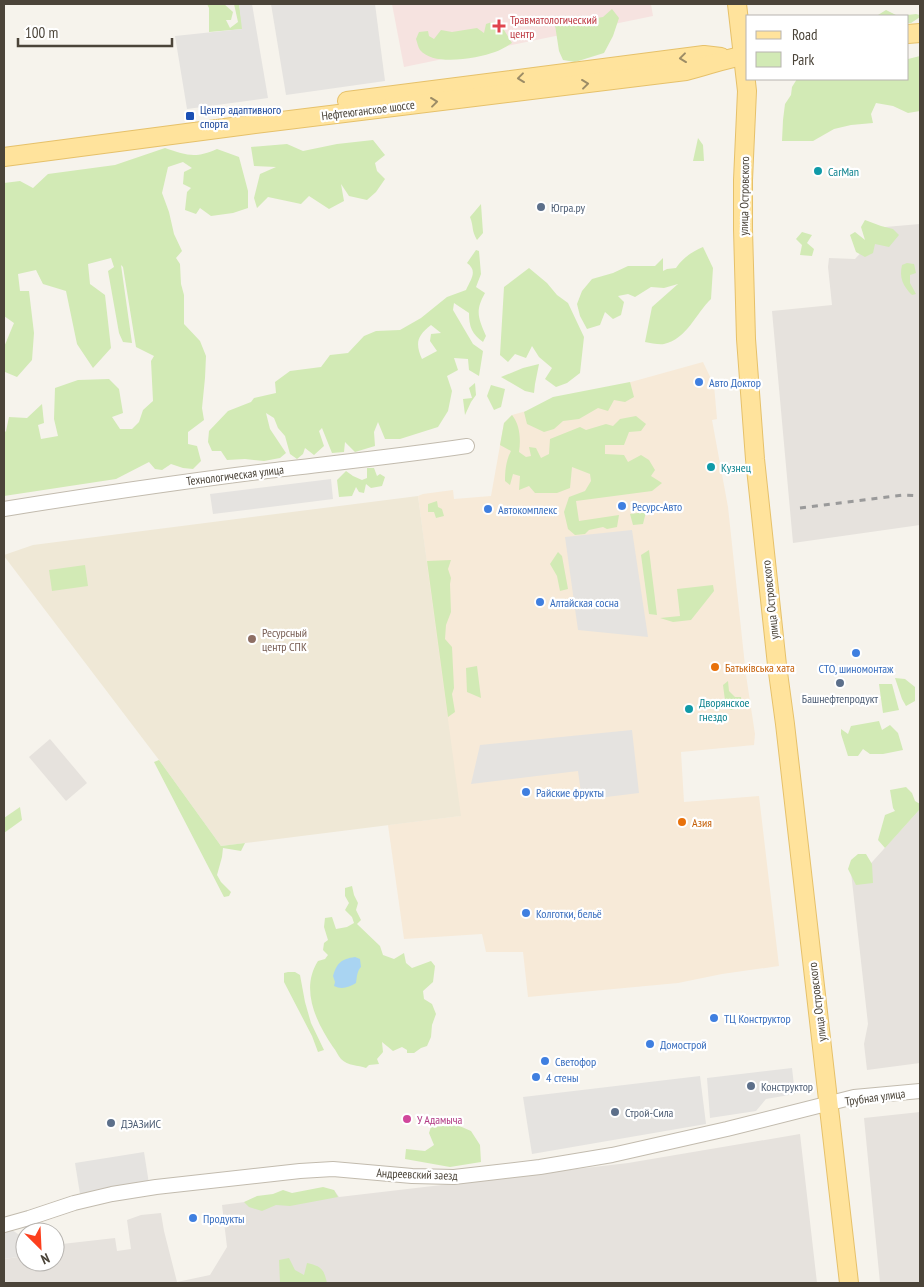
<svg xmlns="http://www.w3.org/2000/svg" width="924" height="1287" viewBox="0 0 924 1287" font-family="'PT Sans Narrow',sans-serif">
<rect width="100%" height="100%" fill="#f6f3ec"/>
<path fill="#f7ead8" d="M 703,362 L 714,385 L 717,419 L 712,420 L 728,507 L 746,675 L 755,734 L 754,745 L 681,752 L 684,802 L 759,796 L 779,966 L 722,974 L 678,983 L 528,997 L 523,952 L 486,952 L 482,934 L 404,939 L 388,825 L 460,816 L 418,496 L 423,494 L 453,490 L 454,499 L 491,496 L 504,423 L 512,415 Z"/>
<g fill="#e6e2dd">
<path d="M 920,224 L 920,525 L 793,543 L 772,311 L 832,305 L 828,267 L 829,258 L 855,259 L 885,227 Z"/>
<path d="M 50,739 L 87,783 L 66,801 L 29,757 Z"/>
<path d="M 920,809 L 920,1063 L 867,1070 L 864,1044 L 868,1024 L 851,872 L 864,871 Z"/>
<path d="M 920,1112 L 920,1283 L 880,1283 L 864,1118 Z"/>
<path d="M 800,1134 L 817,1283 L 4,1283 L 4,1259 L 25,1256 L 25,1262 L 55,1262 L 55,1253 L 63,1252 L 62,1244 L 115,1238 L 117,1251 L 131,1249 L 127,1220 L 141,1215 L 161,1213 L 164,1231 L 177,1282 L 210,1275 L 227,1247 L 222,1205 L 334,1190 L 339,1197 L 628,1163 Z"/>
</g>
<path fill="#efe8d6" d="M 418,496 L 461,816 L 221,846 L 159,760 L 4,556 L 4,555 L 33,545 Z"/>
<path fill="#f6e3e0" d="M 392,4 L 651,4 L 653,16 L 404,67 Z"/>
<g fill="#d2eab5" fill-rule="evenodd">
<path d="M 207,4 L 224,4 L 233,12 L 231,20 L 226,20 L 230,28 L 238,22 L 234,4 L 239,4 L 243,29 L 209,32 L 209,8 Z"/>
<path d="M 612,9 L 619,18 L 613,36 L 604,53 L 575,62 L 563,60 L 559,51 L 555,25 L 603,17 Z"/>
<path d="M 886,10 L 898,16 L 916,14 L 920,15 L 920,17 L 911,23 L 908,23 L 908,16 L 859,16 L 878,15 Z"/>
<path d="M 492,22 L 501,25 L 512,43 C 507,46 501,50 495,52 C 478,58 434,67 420,50 C 418,47 417,42 416,39 L 419,32 L 428,31 L 429,36 L 434,39 L 441,30 L 452,32 L 477,28 L 484,33 L 486,24 Z"/>
<path d="M 920,56 L 920,111 L 908,113 L 893,106 L 876,103 L 871,114 L 873,123 L 851,125 L 834,129 L 813,141 L 782,141 L 783,120 L 785,104 L 791,95 L 792,87 L 797,79 L 908,79 L 908,59 Z"/>
<path d="M 698,138 L 703,145 L 704,161 L 693,161 Z"/>
<path d="M 373,140 L 385,155 L 375,163 L 377,171 L 385,179 L 376,192 L 367,200 L 349,196 L 341,184 L 344,201 L 329,209 L 309,196 L 301,204 L 268,197 L 257,208 L 254,198 L 260,174 L 276,167 L 254,166 L 251,147 L 287,144 L 303,151 L 337,144 Z"/>
<path d="M 165,148 C 186,155 195,159 217,149 L 239,157 L 248,191 L 248,208 L 233,213 L 211,216 L 200,208 L 196,214 L 185,210 L 187,192 L 191,188 L 183,184 L 184,172 L 192,168 L 183,162 L 168,167 L 162,193 L 169,212 L 174,234 L 182,251 L 176,258 L 180,264 L 181,284 L 184,295 L 184,324 L 200,341 L 206,356 L 205,378 L 202,408 L 204,420 L 188,432 L 188,444 L 197,446 L 201,461 L 193,469 L 183,468 L 171,464 L 162,470 L 155,469 L 149,462 L 116,479 L 4,496 L 4,433 L 6,431 L 9,417 L 27,418 L 42,404 L 44,423 L 38,425 L 41,439 L 58,436 L 54,419 L 55,388 L 78,380 L 109,379 L 119,389 L 123,413 L 112,417 L 120,429 L 132,429 L 139,422 L 143,410 L 153,401 L 151,361 L 154,356 L 136,347 L 123,267 L 121,265 L 132,343 L 123,342 L 119,333 L 108,271 L 114,267 L 111,258 L 88,264 L 90,284 L 105,295 L 111,348 L 93,368 L 77,344 L 66,291 L 43,284 L 36,270 L 18,274 L 20,291 L 29,291 L 34,333 L 32,360 L 17,377 L 5,372 L 4,347 L 14,323 L 4,316 L 4,183 L 20,181 L 33,188 L 48,174 L 115,165 Z"/>
<path d="M 481,204 L 483,233 L 477,240 C 471,230 474,227 470,217 Z"/>
<path d="M 865,220 L 881,226 L 893,229 L 899,235 L 889,247 L 875,244 L 873,253 L 865,257 L 856,252 L 850,235 L 855,232 L 865,240 L 861,227 Z"/>
<path d="M 802,232 L 812,235 L 807,243 L 814,249 L 812,256 L 800,255 L 802,245 L 796,239 Z"/>
<path d="M 703,247 L 713,268 L 711,299 C 696,313 687,339 664,344 C 659,345 651,343 645,342 L 652,307 L 678,284 L 664,288 L 651,287 L 635,297 L 628,294 L 618,296 L 624,302 L 621,315 L 613,319 L 605,312 L 600,325 L 587,329 L 580,316 L 577,304 L 582,291 L 592,279 L 613,273 L 628,266 L 655,266 L 663,258 L 663,271 L 667,269 L 676,268 C 683,258 691,252 703,247 Z"/>
<path d="M 476,250 L 479,251 L 481,274 L 476,287 L 485,293 C 475,311 478,317 486,336 L 483,342 C 472,334 469,327 469,313 L 454,303 L 453,310 L 473,344 L 483,351 L 479,376 L 469,370 L 468,359 L 454,358 L 458,370 L 447,376 L 452,391 L 448,411 L 438,427 L 400,439 L 385,439 L 378,422 L 374,432 L 375,446 L 355,452 L 345,442 L 344,452 L 332,453 L 322,428 L 319,431 L 324,446 L 314,455 L 305,448 L 303,454 L 297,459 L 290,454 L 285,436 L 278,428 L 274,418 L 266,413 L 270,429 L 286,453 L 280,458 L 264,461 L 245,459 L 227,460 L 221,451 L 212,451 L 208,442 L 209,431 L 228,411 L 251,402 L 254,398 L 276,393 L 275,382 L 290,371 L 321,367 L 330,355 L 348,353 L 364,336 L 376,331 L 400,330 L 421,318 L 447,297 L 466,290 C 471,279 478,271 467,263 ZM 431,325 L 441,333 L 431,334 L 430,341 L 437,351 L 422,359 C 415,343 417,336 431,325 Z"/>
<path d="M 907,263 L 914,264 L 916,273 L 910,275 L 910,283 L 916,294 L 912,295 C 903,286 899,278 902,265 Z"/>
<path d="M 529,268 L 547,283 L 557,295 L 568,303 L 584,337 L 580,373 L 567,383 L 556,387 L 545,379 L 552,368 L 539,357 L 532,346 L 526,358 L 515,354 L 508,362 L 500,355 L 504,287 Z"/>
<path d="M 539,364 L 535,384 L 534,393 L 525,391 L 501,377 L 523,368 Z"/>
<path d="M 630,382 L 634,397 L 625,402 L 614,400 L 608,411 L 598,408 L 579,419 L 563,421 L 554,429 L 544,432 L 527,424 L 524,412 L 553,397 Z"/>
<path d="M 475,383 L 476,395 L 471,402 L 465,415 L 463,399 L 472,398 L 469,388 Z"/>
<path d="M 491,385 L 505,389 L 501,407 L 494,410 L 487,396 Z"/>
<path d="M 512,415 C 520,425 521,439 519,452 L 526,457 L 531,456 L 529,447 L 536,448 L 541,458 L 549,454 L 550,439 L 580,427 L 586,430 L 606,424 L 613,426 L 620,419 L 636,416 L 646,424 L 641,431 L 629,432 L 624,445 L 605,445 L 605,454 L 624,455 L 628,462 L 641,455 L 649,460 L 655,470 L 651,476 L 662,483 L 652,491 L 576,501 L 579,521 L 619,515 L 617,527 L 607,529 L 603,527 L 589,530 L 585,534 L 575,535 L 568,529 L 564,512 L 569,497 L 585,491 L 591,481 L 590,474 L 572,467 L 570,488 L 557,493 L 535,493 L 529,486 L 519,490 L 520,476 L 513,474 L 510,485 L 505,481 C 505,471 506,460 511,451 L 500,445 L 504,423 Z"/>
<path d="M 367,468 L 374,468 L 377,476 L 380,474 L 385,477 L 382,486 L 371,488 L 366,484 L 364,493 L 359,492 L 356,487 L 352,496 L 339,497 L 337,480 L 346,471 L 353,476 L 362,480 L 367,478 Z"/>
<path d="M 437,501 L 438,507 L 442,509 L 444,516 L 436,518 L 434,512 L 428,512 L 428,504 Z"/>
<path d="M 646,512 L 643,524 L 633,525 L 630,514 Z"/>
<path d="M 649,550 L 657,615 L 649,614 L 641,555 Z"/>
<path d="M 558,552 L 562,556 L 568,589 L 560,591 L 557,576 L 550,564 Z"/>
<path d="M 451,560 L 448,569 L 451,578 L 450,584 L 451,612 L 446,625 L 445,639 L 452,647 L 454,688 L 452,694 L 455,712 L 448,717 L 427,561 Z"/>
<path d="M 85,565 L 88,586 L 52,591 L 49,570 Z"/>
<path d="M 713,585 L 714,591 L 691,620 L 673,622 L 660,618 L 680,616 L 677,589 Z"/>
<path d="M 477,666 L 481,698 L 467,692 L 466,668 Z"/>
<path d="M 895,678 L 905,679 L 915,687 L 915,701 L 906,706 L 902,699 Z"/>
<path d="M 728,681 L 729,691 L 735,697 L 741,697 L 742,707 L 731,710 L 726,708 L 723,685 Z"/>
<path d="M 879,684 L 892,684 L 899,710 L 883,713 Z"/>
<path d="M 879,721 L 882,730 L 890,725 L 898,733 L 903,750 L 883,754 L 870,754 L 863,749 L 858,756 L 848,756 L 841,734 L 841,729 L 848,734 L 851,726 Z"/>
<path d="M 159,760 L 221,846 L 245,843 L 241,851 L 223,848 L 222,857 L 217,875 L 221,882 L 231,892 L 229,896 L 224,897 L 154,762 Z"/>
<path d="M 906,787 L 912,793 L 915,801 L 920,804 L 920,809 L 885,848 L 878,840 L 885,815 L 895,811 L 893,808 L 890,790 Z"/>
<path d="M 20,807 L 22,820 L 4,833 L 4,818 Z"/>
<path d="M 858,854 L 866,854 L 872,864 L 873,883 L 856,885 L 848,869 L 851,860 Z"/>
<path d="M 352,886 L 354,895 L 358,903 L 356,910 L 361,920 L 357,924 L 380,946 L 383,955 L 394,959 L 404,953 L 406,963 L 412,968 L 431,961 L 435,966 L 433,982 L 423,991 L 424,999 L 432,1004 L 436,1014 L 432,1025 L 431,1037 L 427,1046 L 421,1048 L 414,1053 L 407,1053 L 407,1050 L 402,1047 L 393,1051 L 382,1042 L 383,1052 L 377,1059 L 379,1064 L 369,1065 L 366,1068 C 358,1065 348,1066 341,1059 C 338,1056 336,1050 333,1047 C 316,1022 300,989 318,961 L 325,959 L 328,955 L 323,950 L 324,943 L 328,940 L 324,927 L 325,918 L 332,917 L 336,929 L 347,927 L 354,923 L 352,917 L 345,910 L 349,903 L 345,896 L 345,888 Z"/>
<path d="M 288,972 L 295,972 L 300,975 L 305,1002 L 311,1023 L 324,1050 L 318,1052 L 312,1036 L 284,982 L 284,973 Z"/>
<path d="M 455,1124 L 471,1131 L 480,1145 L 481,1162 L 450,1167 L 405,1159 L 406,1149 L 425,1151 L 434,1145 L 429,1133 L 431,1127 Z"/>
<path d="M 323,1187 L 334,1190 L 338,1197 L 290,1206 L 276,1205 L 262,1211 L 249,1207 L 244,1202 L 257,1196 L 273,1194 L 283,1190 L 292,1193 Z"/>
<path d="M 289,1258 L 295,1270 L 304,1275 L 307,1263 C 321,1266 324,1269 327,1283 L 280,1283 L 279,1260 Z"/>
</g>
<g fill="#e5e3e0">
<path d="M 239,4 L 252,4 L 268,98 L 187,109 L 175,36 L 242,29 Z"/>
<path d="M 271,4 L 375,4 L 385,81 L 286,95 Z"/>
<path d="M 331,479 L 333,499 L 213,514 L 210,494 Z"/>
<path d="M 632,530 L 648,637 L 578,630 L 565,537 Z"/>
<path d="M 632,730 L 639,793 L 582,800 L 578,771 L 471,784 L 480,745 Z"/>
<path d="M 792,1068 L 795,1094 L 766,1099 L 756,1111 L 710,1118 L 707,1078 Z"/>
<path d="M 700,1076 L 706,1124 L 532,1154 L 523,1097 Z"/>
<path d="M 144,1152 L 149,1184 L 80,1194 L 75,1163 Z"/>
<path d="M 12,1230 L 24,1238 L 25,1244 L 25,1256 L 4,1259 L 4,1231 Z"/>
</g>
<path fill="#a9d4f2" d="M 355,957 L 360,959 L 361,967 C 357,971 357,977 356,983 C 349,987 342,990 334,986 L 335,982 L 333,976 C 337,963 341,959 355,957 Z"/>
<g fill="none" stroke-linecap="round" stroke-linejoin="round">
<defs>
<g id="minor">
<path d="M 4,509 C 91,495 179,482 267,471 C 334,463 400,456 467,446"/>
<path d="M 4,1225 L 29,1218 L 74,1203 L 112,1194 L 156,1187 L 300,1171 L 333,1169 L 412,1176 L 454,1177 L 540,1167 L 612,1155 L 727,1129 L 854,1097 L 920,1091"/>
</g>
<g id="major">
<path d="M 737,4 L 747,91 L 743,180 L 743,229 L 746,339 L 755,459 L 777,665 L 785,724 L 849,1283"/>
<path d="M 908,34 L 920,33"/>
<path d="M 347,101 L 704,55 L 721,57"/>
<path d="M 4,157 L 240,126 L 686,71 C 707,66 726,58 748,55"/>
</g>
</defs>
<use href="#minor" stroke="#c2bbae" stroke-width="16"/>
<use href="#major" stroke="#e6c16a" stroke-width="20"/>
<use href="#minor" stroke="#fff" stroke-width="14"/>
<use href="#major" stroke="#ffe39c" stroke-width="18"/>
<path stroke="#9a9a9a" stroke-width="3" stroke-dasharray="6 6" stroke-linecap="butt" d="M 800,508 L 904,495 L 920,496"/>
</g>
<defs><path id="oneway-chevron" d="M-2-3.5L2.5 0L-2 3.5" fill="none" stroke-width="1.6" stroke-linecap="round" stroke-linejoin="round" transform="scale(1.25)"/></defs>
<g stroke="#9c8c66">
<use href="#oneway-chevron" transform="translate(683 58) rotate(173)"/>
<use href="#oneway-chevron" transform="translate(521 78) rotate(173)"/>
<use href="#oneway-chevron" transform="translate(585 84) rotate(-7)"/>
<use href="#oneway-chevron" transform="translate(434 102) rotate(-7)"/>
</g>
<path fill="#e0444e" stroke="#fff" stroke-width="2" d="M496.5 18.5h5v5h5v5h-5v5h-5v-5h-5v-5h5z"/>
<rect fill="#1a4fb4" stroke="#fff" stroke-width="2" x="185" y="111" width="10" height="10" rx="2.5"/>
<g fill="#0f9aa8" stroke="#fff" stroke-width="2">
<circle cx="818" cy="171" r="5"/>
<circle cx="711" cy="467" r="5"/>
<circle cx="689" cy="709" r="5"/>
</g>
<g fill="#5c6f8a" stroke="#fff" stroke-width="2">
<circle cx="541" cy="207" r="5"/>
<circle cx="840" cy="683" r="5"/>
<circle cx="751" cy="1086" r="5"/>
<circle cx="615" cy="1112" r="5"/>
<circle cx="111" cy="1123" r="5"/>
</g>
<g fill="#3f7fe0" stroke="#fff" stroke-width="2">
<circle cx="699" cy="382" r="5"/>
<circle cx="622" cy="506" r="5"/>
<circle cx="488" cy="509" r="5"/>
<circle cx="540" cy="602" r="5"/>
<circle cx="856" cy="653" r="5"/>
<circle cx="526" cy="792" r="5"/>
<circle cx="526" cy="913" r="5"/>
<circle cx="714" cy="1018" r="5"/>
<circle cx="650" cy="1044" r="5"/>
<circle cx="545" cy="1061" r="5"/>
<circle cx="536" cy="1077" r="5"/>
<circle cx="193" cy="1218" r="5"/>
</g>
<circle fill="#8d6e63" stroke="#fff" stroke-width="2" cx="252" cy="639" r="5"/>
<g fill="#e8710a" stroke="#fff" stroke-width="2">
<circle cx="715" cy="667" r="5"/>
<circle cx="682" cy="822" r="5"/>
</g>
<circle fill="#d1479c" stroke="#fff" stroke-width="2" cx="407" cy="1119" r="5"/>
<g text-anchor="middle" dominant-baseline="central" stroke-width="4.5" stroke-linejoin="round" paint-order="stroke">
<g font-size="12" fill="#be3a42" stroke="#fff" text-anchor="start">
<text x="510" y="19">Травматологический<tspan x="510" dy="14">центр</tspan></text>
</g>
<g font-size="12" fill="#164399" stroke="#fff" text-anchor="start">
<text x="200" y="109">Центр адаптивного<tspan x="200" dy="14">спорта</tspan></text>
</g>
<g font-size="12" fill="#4b4439" stroke="#fff">
<text transform="translate(368 110) rotate(-7)">Нефтеюганское шоссе</text>
<text transform="translate(744 196) rotate(-89)">улица Островского</text>
<text transform="translate(235 475) rotate(-7)">Технологическая улица</text>
<text transform="translate(770 600) rotate(-96)">улица Островского</text>
<text transform="translate(817 1002) rotate(-97)">улица Островского</text>
<text transform="translate(875 1097) rotate(-8)">Трубная улица</text>
<text transform="translate(417 1174) rotate(2)">Андреевский заезд</text>
</g>
<g font-size="12" fill="#0d838f" stroke="#fff" text-anchor="start">
<text x="828" y="171">CarMan</text>
<text x="721" y="467">Кузнец</text>
<text x="699" y="702">Дворянское<tspan x="699" dy="14">гнездо</tspan></text>
</g>
<g font-size="12" fill="#4e5e75" stroke="#fff" text-anchor="start">
<text x="551" y="207">Югра.ру</text>
<text x="840" y="698" text-anchor="middle">Башнефтепродукт</text>
<text x="761" y="1086">Конструктор</text>
<text x="625" y="1112">Строй-Сила</text>
<text x="121" y="1123">ДЭАЗиИС</text>
</g>
<g font-size="12" fill="#366cbe" stroke="#fff" text-anchor="start">
<text x="709" y="382">Авто Доктор</text>
<text x="632" y="506">Ресурс-Авто</text>
<text x="498" y="509">Автокомплекс</text>
<text x="550" y="602">Алтайская сосна</text>
<text x="856" y="668" text-anchor="middle">СТО, шиномонтаж</text>
<text x="536" y="792">Райские фрукты</text>
<text x="536" y="913">Колготки, бельё</text>
<text x="724" y="1018">ТЦ Конструктор</text>
<text x="660" y="1044">Домострой</text>
<text x="555" y="1061">Светофор</text>
<text x="546" y="1077">4 стены</text>
<text x="203" y="1218">Продукты</text>
</g>
<g font-size="12" fill="#785e54" stroke="#fff" text-anchor="start">
<text x="262" y="632">Ресурсный<tspan x="262" dy="14">центр СПК</tspan></text>
</g>
<g font-size="12" fill="#c56008" stroke="#fff" text-anchor="start">
<text x="725" y="667">Батькiвська хата</text>
<text x="692" y="822">Азия</text>
</g>
<g font-size="12" fill="#b23c85" stroke="#fff" text-anchor="start">
<text x="417" y="1119">У Адамыча</text>
</g>
</g>
<rect width="924" height="1287" fill="none" stroke="#4b4439" stroke-width="10"/>
<rect x="746" y="15" width="162" height="65" fill="#ffffff" stroke="#b7b4b0"/>
<rect x="756" y="31" width="25" height="8" fill="#ffe39c" stroke="#b7b4b0"/>
<text x="792" y="40" font-size="15" fill="#4b4439">Road</text>
<rect x="756" y="52" width="25" height="15" fill="#d2eab5" stroke="#b7b4b0"/>
<text x="792" y="65" font-size="15" fill="#4b4439">Park</text>
<g transform="translate(40 1247) rotate(156)"><circle r="24" fill="#ffffff" stroke="#b7b4b0"/>
<path d="M0-4L9 19L0 12L-9 19Z" fill="#fc3f1d"/>
<text y="-8" font-size="14" font-weight="bold" text-anchor="middle" fill="#4b4439">N</text>
</g>
<path d="M18 38v8h154v-8" fill="none" stroke="#4b4439" stroke-width="2.5"/>
<text x="25" y="38" font-size="15" fill="#4b4439" stroke="#ffffff" stroke-width="4" paint-order="stroke">100 m</text>
</svg>
